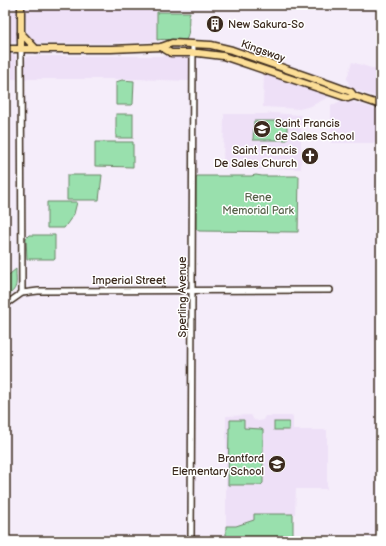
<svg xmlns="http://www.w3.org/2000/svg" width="386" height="546" viewBox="0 0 386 546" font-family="'Balsamiq Sans',sans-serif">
<rect width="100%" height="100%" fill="#f5edfa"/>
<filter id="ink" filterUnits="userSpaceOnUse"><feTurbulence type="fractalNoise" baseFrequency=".025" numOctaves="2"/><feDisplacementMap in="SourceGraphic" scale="8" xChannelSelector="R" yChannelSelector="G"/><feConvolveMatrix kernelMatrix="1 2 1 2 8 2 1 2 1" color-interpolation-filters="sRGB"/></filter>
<g filter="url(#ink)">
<g fill="#eee0f7">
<path d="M 25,5 L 156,5 L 157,40 L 148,42 L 101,43 L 36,43 L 30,39 L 27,31 Z"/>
<path d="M 5,11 L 17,11 L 17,40 L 14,43 L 5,43 Z"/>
<path d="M 5,55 L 14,55 L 16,57 L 17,79 L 5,79 Z"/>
<path d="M 30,56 L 188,56 L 189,59 L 189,81 L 134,79 L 25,79 L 25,60 L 27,57 Z"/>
<path d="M 352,62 L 381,71 L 381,99 L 353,89 L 350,87 L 347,78 Z"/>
<path d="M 264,73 L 326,94 L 329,97 L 311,106 L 300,109 L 263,107 Z"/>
<path d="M 344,99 L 381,111 L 381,143 L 331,143 L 331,106 Z"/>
<path d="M 272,113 L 301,115 L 301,169 L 262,169 L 254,170 L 252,169 L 223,169 L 224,114 L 265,114 Z"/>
<path d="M 251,415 L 254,420 L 259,421 L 263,420 L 265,416 L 293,416 L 293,430 L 327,430 L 327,489 L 296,489 L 295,514 L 255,514 L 254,526 L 226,526 L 226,416 Z"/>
</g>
<g fill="#99e0ad" stroke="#6a8566">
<path d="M 157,12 L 190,12 C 187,21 191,32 186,40 C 179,42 167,38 157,40 Z"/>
<path d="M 122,80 L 134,81 L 133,104 L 132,105 L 116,105 L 116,82 Z"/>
<rect x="116" y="114" width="17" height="24"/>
<path d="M 254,121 L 287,121 L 287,140 L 253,140 Z"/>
<path d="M 95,142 L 133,142 L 133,167 L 95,166 Z"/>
<path d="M 67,175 L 102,175 L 99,200 L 67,200 Z"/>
<path d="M 256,175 L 262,176 L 299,176 L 298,232 L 199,231 L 196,229 L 196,179 L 197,176 L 251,176 Z"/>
<path d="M 47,202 L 77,202 L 74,214 L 64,228 L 47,228 Z"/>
<path d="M 29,235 L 55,235 L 55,259 L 27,259 L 26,238 Z"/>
<path d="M 16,269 C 16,286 19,287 5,298 L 5,278 Z"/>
<path d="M 230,420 L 244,420 L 244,428 L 261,429 L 263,430 L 263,483 L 261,485 L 228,485 L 229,428 L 230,428 Z"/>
<rect x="274" y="422" width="15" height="8"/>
<path d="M 254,514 L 293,514 L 293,541 L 226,541 L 226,526 L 236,526 L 254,520 Z"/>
</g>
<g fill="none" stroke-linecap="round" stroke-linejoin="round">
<defs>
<g id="minor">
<path d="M 21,49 L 22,293"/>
<path d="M 5,305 L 22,293 L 38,291 L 330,290"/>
<path d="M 191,541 L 193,44"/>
</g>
<g id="major">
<path d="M 21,5 L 21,49"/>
<path d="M 21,33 L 36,49"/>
<path d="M 161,47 L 171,53 L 198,53 L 223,56 L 348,98 L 354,96"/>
<path d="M 5,49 L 111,49 L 161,47 L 172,43 L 211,45 L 232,50 L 332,85 L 351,92 L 354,96 L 381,105"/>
</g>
</defs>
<use href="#minor" stroke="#3b2a1e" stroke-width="8"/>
<use href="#major" stroke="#3b2a1e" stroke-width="9"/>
<use href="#minor" stroke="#fff" stroke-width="5"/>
<use href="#major" stroke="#fcde96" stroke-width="6"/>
</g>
</g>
<defs>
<symbol id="building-disc" viewBox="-11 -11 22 22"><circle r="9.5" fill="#3b2a1e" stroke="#fff"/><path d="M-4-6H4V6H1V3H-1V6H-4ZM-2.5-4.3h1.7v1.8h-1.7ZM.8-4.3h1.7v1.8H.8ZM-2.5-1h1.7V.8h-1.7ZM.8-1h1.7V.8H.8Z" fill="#fff"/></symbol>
<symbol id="school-disc" viewBox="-11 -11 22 22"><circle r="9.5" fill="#3b2a1e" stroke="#fff"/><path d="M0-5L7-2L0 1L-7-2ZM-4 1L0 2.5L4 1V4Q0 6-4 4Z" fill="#fff"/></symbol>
<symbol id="church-disc" viewBox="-11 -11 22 22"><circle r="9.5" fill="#3b2a1e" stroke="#fff"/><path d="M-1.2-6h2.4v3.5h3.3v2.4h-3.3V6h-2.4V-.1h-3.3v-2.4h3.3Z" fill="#fff"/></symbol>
</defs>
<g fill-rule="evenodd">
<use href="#building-disc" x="205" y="14" width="20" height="20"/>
<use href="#school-disc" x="252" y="119" width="20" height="20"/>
<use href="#church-disc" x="300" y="146" width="20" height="20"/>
<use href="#school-disc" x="267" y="454" width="20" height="20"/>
</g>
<g text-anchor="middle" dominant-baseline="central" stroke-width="3" stroke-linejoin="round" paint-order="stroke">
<g font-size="11" fill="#3b2a1e" stroke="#fff" text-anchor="start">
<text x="228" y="24">New Sakura-So</text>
<text x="275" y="123">Saint Francis<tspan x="275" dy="13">de Sales School</tspan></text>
<text x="297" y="150" text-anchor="end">Saint Francis<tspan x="297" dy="13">De Sales Church</tspan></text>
<text x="264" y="458" text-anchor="end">Brantford<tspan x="264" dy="13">Elementary School</tspan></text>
</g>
<g font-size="11" fill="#3b2a1e" stroke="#fff">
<text transform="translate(263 51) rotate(20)">Kingsway</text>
<text x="129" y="280">Imperial Street</text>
<text transform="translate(182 297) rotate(-90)">Sperling Avenue</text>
</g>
<g font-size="11" fill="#576149" stroke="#fff">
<text x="258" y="197">Rene<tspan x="258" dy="13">Memorial Park</tspan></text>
</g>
</g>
<rect width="386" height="546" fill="none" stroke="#fff" stroke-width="20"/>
<rect x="10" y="10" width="366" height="526" fill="none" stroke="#3b2a1e" stroke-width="1.5" filter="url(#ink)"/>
</svg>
